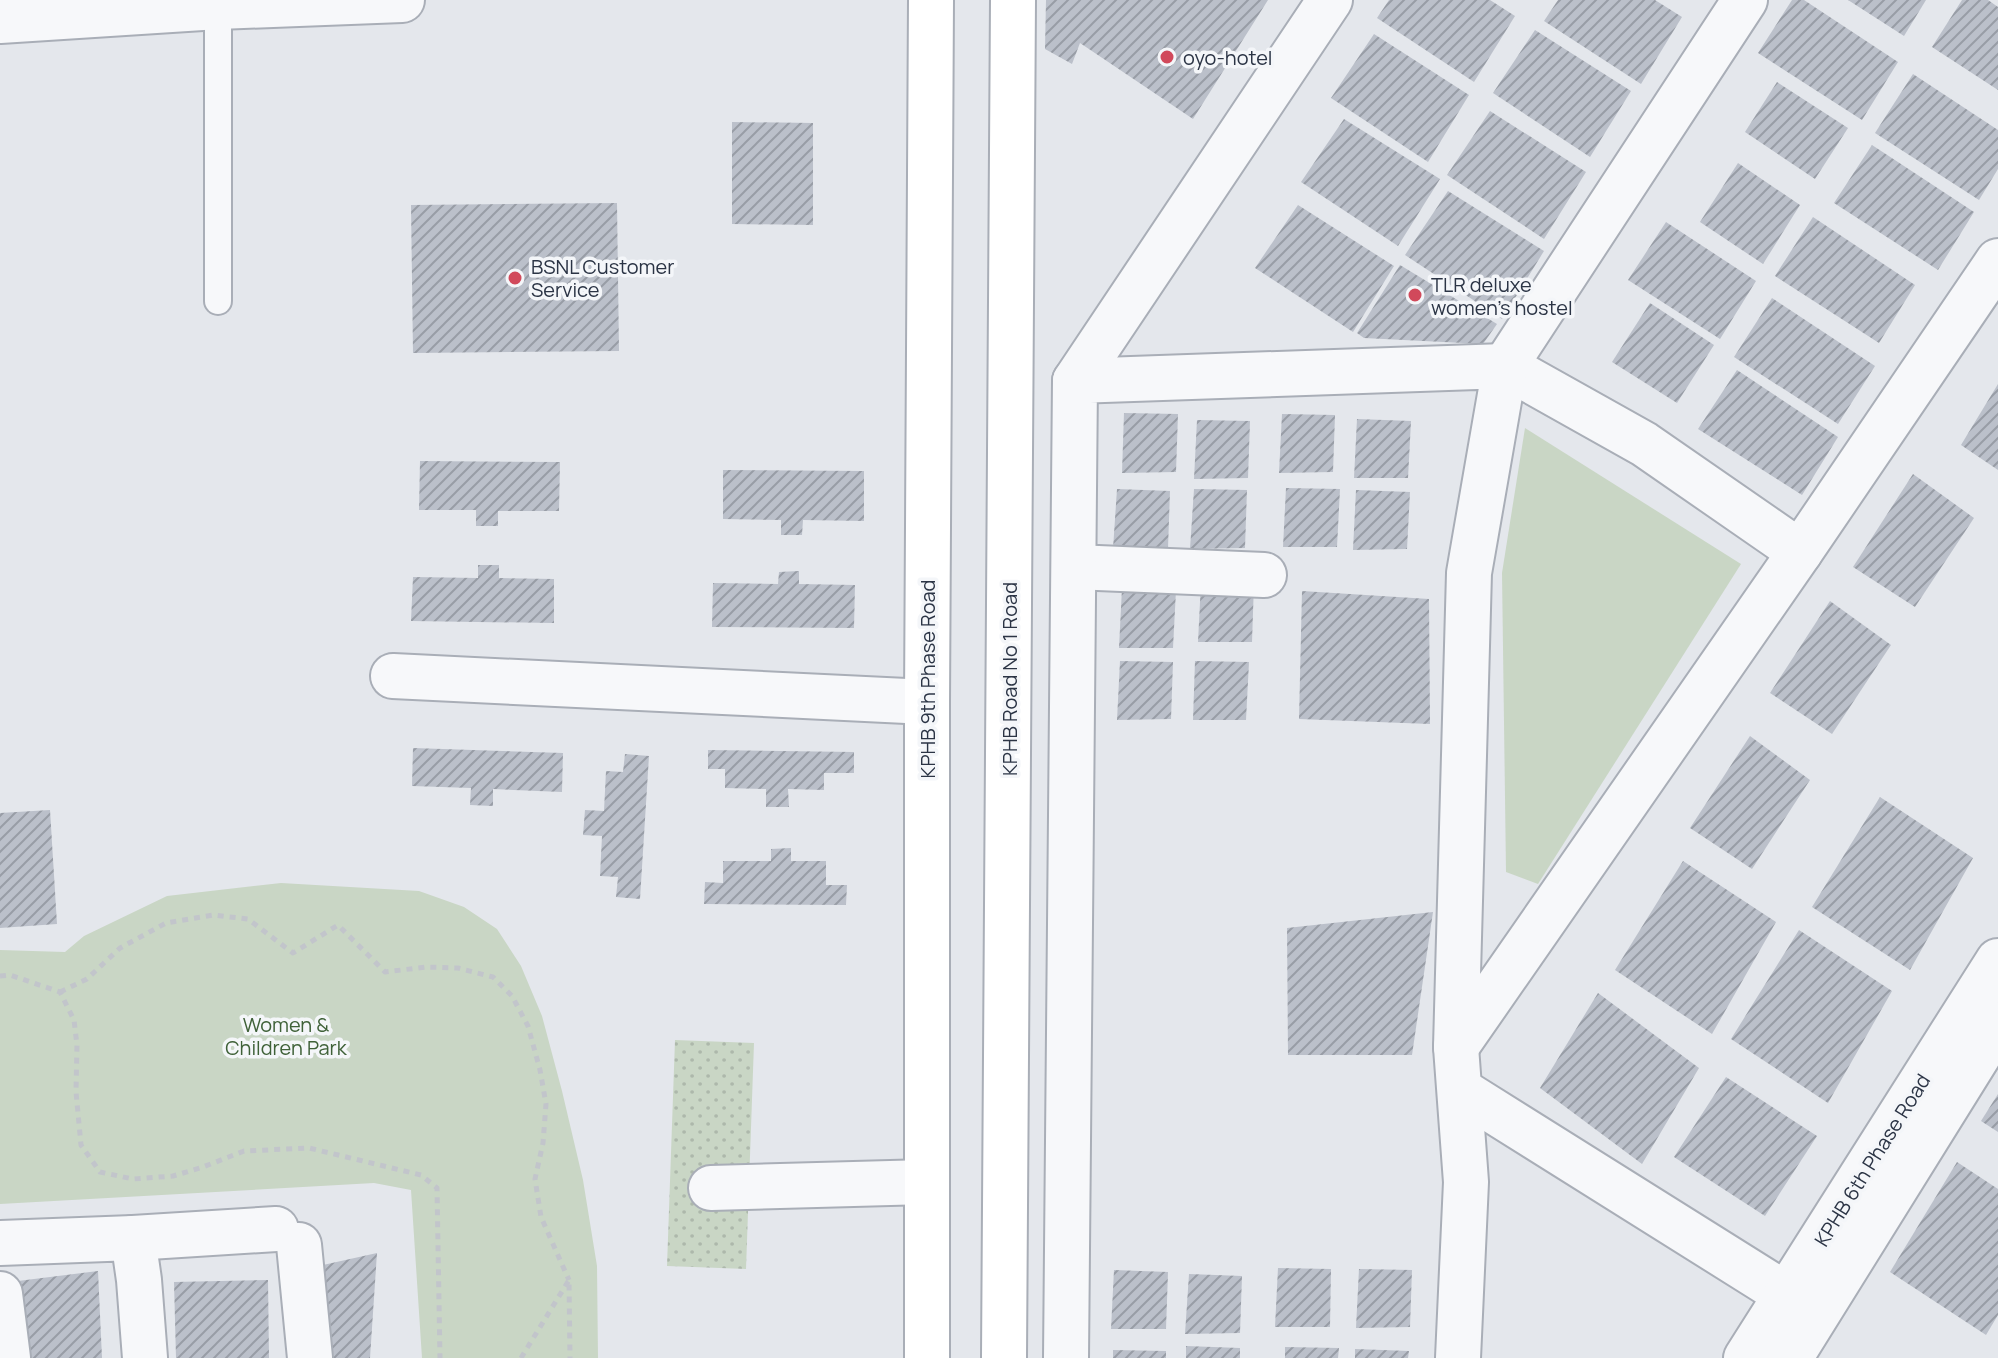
<svg xmlns="http://www.w3.org/2000/svg" width="1998" height="1358" viewBox="0 0 1998 1358" font-family="Manrope,sans-serif">
<defs>
<pattern id="grass-dots" width="8" height="8" patternUnits="userSpaceOnUse" patternTransform="scale(2)"><rect width="8" height="8" fill="#c9d6c5"/><path d="M2 2h.1M6 6h.1" fill="none" stroke="#adb8ab" stroke-width="1.8" stroke-linecap="round"/></pattern>
<pattern id="building-hatch" width="6" height="6" patternUnits="userSpaceOnUse" patternTransform="scale(2)"><rect width="6" height="6" fill="#bbc0ca"/><path d="M-1 1l2-2M0 6l6-6M5 7l2-2" fill="none" stroke="#989da6"/></pattern>
</defs>
<rect width="100%" height="100%" fill="#e4e7ec"/>
<path fill="url(#grass-dots)" d="M 675,1040 L 754,1043 L 746,1269 L 667,1266 Z"/>
<g fill="#c9d6c5">
<path d="M 1525,428 L 1741,564 L 1538,884 L 1506,872 L 1502,573 Z"/>
<path d="M 281,883 L 419,891 L 464,907 L 497,929 L 521,966 L 542,1016 L 562,1091 L 583,1180 L 597,1266 L 598,1358 L 422,1358 L 411,1190 L 374,1183 L 0,1204 L 0,950 L 65,952 L 84,936 L 167,896 Z"/>
</g>
<g fill="url(#building-hatch)">
<path d="M 1046,0 L 1268,0 L 1193,119 L 1080,43 L 1072,64 L 1045,49 Z"/>
<path d="M 1389,0 L 1490,0 L 1515,16 L 1474,82 L 1377,18 Z"/>
<path d="M 1558,0 L 1655,0 L 1682,17 L 1641,84 L 1544,21 Z"/>
<path d="M 1792,0 L 1804,0 L 1898,62 L 1862,120 L 1758,53 Z"/>
<path d="M 1848,0 L 1926,0 L 1904,36 Z"/>
<path d="M 1962,0 L 1988,0 L 1998,7 L 1998,90 L 1932,47 Z"/>
<path d="M 1535,30 L 1631,91 L 1590,157 L 1493,93 Z"/>
<path d="M 1374,34 L 1469,95 L 1428,162 L 1331,98 Z"/>
<path d="M 1913,74 L 1998,130 L 1998,169 L 1979,200 L 1875,133 Z"/>
<path d="M 1777,82 L 1848,128 L 1815,179 L 1745,132 Z"/>
<path d="M 1490,111 L 1586,172 L 1544,239 L 1447,175 Z"/>
<path d="M 1344,119 L 1440,179 L 1398,246 L 1301,182 Z"/>
<path d="M 732,122 L 813,123 L 813,225 L 732,224 Z"/>
<path d="M 1872,145 L 1974,212 L 1938,270 L 1834,203 Z"/>
<path d="M 1738,163 L 1800,205 L 1763,264 L 1700,222 Z"/>
<path d="M 1448,191 L 1544,251 L 1502,319 L 1405,255 Z"/>
<path d="M 617,203 L 619,351 L 413,353 L 411,205 Z"/>
<path d="M 1298,205 L 1394,266 L 1353,332 L 1255,268 Z"/>
<path d="M 1813,217 L 1915,285 L 1879,343 L 1775,276 Z"/>
<path d="M 1666,222 L 1756,281 L 1720,339 L 1628,280 Z"/>
<path d="M 1400,265 L 1497,324 L 1483,344 L 1364,338 L 1357,333 Z"/>
<path d="M 1772,298 L 1875,366 L 1838,424 L 1734,357 Z"/>
<path d="M 1650,303 L 1714,345 L 1677,403 L 1612,362 Z"/>
<path d="M 1737,370 L 1838,437 L 1802,495 L 1698,429 Z"/>
<path d="M 1998,384 L 1998,470 L 1961,445 Z"/>
<path d="M 1124,413 L 1178,414 L 1176,472 L 1122,473 Z"/>
<path d="M 1282,414 L 1335,415 L 1333,472 L 1279,473 Z"/>
<path d="M 1357,419 L 1411,421 L 1408,478 L 1354,478 Z"/>
<path d="M 1197,420 L 1250,421 L 1248,478 L 1194,479 Z"/>
<path d="M 420,461 L 560,462 L 559,511 L 498,511 L 498,526 L 476,526 L 476,510 L 419,510 Z"/>
<path d="M 723,470 L 864,471 L 864,521 L 803,520 L 802,535 L 781,535 L 781,520 L 723,519 Z"/>
<path d="M 1913,474 L 1974,518 L 1915,607 L 1853,567 Z"/>
<path d="M 1286,488 L 1340,489 L 1337,547 L 1283,547 Z"/>
<path d="M 1117,489 L 1170,491 L 1168,548 L 1113,549 Z"/>
<path d="M 1194,489 L 1247,490 L 1245,548 L 1190,549 Z"/>
<path d="M 1356,490 L 1410,492 L 1407,549 L 1353,550 Z"/>
<path d="M 478,565 L 499,565 L 499,578 L 554,579 L 554,623 L 411,621 L 413,577 L 478,578 Z"/>
<path d="M 799,571 L 799,584 L 855,585 L 854,628 L 712,627 L 713,583 L 778,584 L 779,572 Z"/>
<path d="M 1201,582 L 1254,583 L 1252,642 L 1198,642 Z"/>
<path d="M 1122,588 L 1176,590 L 1173,648 L 1119,648 Z"/>
<path d="M 1302,591 L 1429,599 L 1430,724 L 1299,719 Z"/>
<path d="M 1830,601 L 1891,645 L 1832,734 L 1770,693 Z"/>
<path d="M 1120,661 L 1173,662 L 1171,719 L 1117,720 Z"/>
<path d="M 1195,661 L 1249,662 L 1246,720 L 1193,720 Z"/>
<path d="M 1750,736 L 1810,780 L 1752,869 L 1690,828 Z"/>
<path d="M 413,748 L 563,753 L 562,792 L 493,789 L 493,806 L 470,805 L 471,788 L 412,786 Z"/>
<path d="M 708,750 L 854,752 L 854,773 L 824,773 L 824,790 L 788,789 L 789,807 L 766,807 L 766,789 L 725,788 L 725,769 L 708,769 Z"/>
<path d="M 625,754 L 649,756 L 640,899 L 616,897 L 618,877 L 600,876 L 602,836 L 583,835 L 585,810 L 604,811 L 606,771 L 623,772 Z"/>
<path d="M 1880,797 L 1973,858 L 1910,970 L 1812,907 Z"/>
<path d="M 50,810 L 57,924 L 0,928 L 0,813 Z"/>
<path d="M 791,848 L 791,861 L 826,861 L 826,885 L 847,885 L 846,905 L 704,904 L 705,882 L 723,883 L 723,861 L 771,861 L 771,849 Z"/>
<path d="M 1683,861 L 1776,922 L 1712,1034 L 1615,970 Z"/>
<path d="M 1433,912 L 1412,1055 L 1288,1055 L 1287,928 Z"/>
<path d="M 1799,930 L 1892,991 L 1828,1103 L 1731,1039 Z"/>
<path d="M 1598,993 L 1699,1068 L 1642,1164 L 1540,1088 Z"/>
<path d="M 1726,1077 L 1817,1136 L 1765,1216 L 1674,1157 Z"/>
<path d="M 1998,1094 L 1998,1132 L 1981,1121 Z"/>
<path d="M 1957,1162 L 1998,1189 L 1998,1315 L 1986,1335 L 1890,1272 Z"/>
<path d="M 377,1253 L 370,1358 L 334,1358 L 314,1267 Z"/>
<path d="M 1278,1268 L 1331,1269 L 1330,1327 L 1275,1327 Z"/>
<path d="M 1359,1269 L 1412,1270 L 1410,1327 L 1356,1328 Z"/>
<path d="M 1114,1270 L 1168,1272 L 1166,1329 L 1111,1329 Z"/>
<path d="M 98,1271 L 102,1358 L 13,1358 L 10,1282 Z"/>
<path d="M 1189,1274 L 1242,1276 L 1240,1333 L 1185,1334 Z"/>
<path d="M 268,1280 L 269,1358 L 176,1358 L 174,1282 Z"/>
<path d="M 1186,1346 L 1240,1348 L 1240,1358 L 1186,1358 Z"/>
<path d="M 1285,1347 L 1339,1348 L 1338,1358 L 1285,1358 Z"/>
<path d="M 1355,1349 L 1409,1351 L 1408,1358 L 1355,1358 Z"/>
<path d="M 1113,1350 L 1166,1351 L 1166,1358 L 1113,1358 Z"/>
</g>
<g fill="none" stroke-linecap="round" stroke-linejoin="round">
<defs>
<path id="service" d="M 218,7 L 218,301"/>
<g id="minor">
<path d="M 1745,0 L 1505,366 L 1644,444 L 1800,552"/>
<path d="M 0,21 L 218,7 L 402,0"/>
<path d="M 1075,381 L 1330,0"/>
<path d="M 1074,567 L 1264,575"/>
<path d="M 393,676 L 927,702"/>
<path d="M 1456,1047 L 1800,552 L 1998,261"/>
<path d="M 1460,1090 L 1787,1295"/>
<path d="M 711,1188 L 927,1182"/>
<path d="M 133,1238 L 276,1229"/>
<path d="M 0,1243 L 133,1238 L 139,1280 L 145,1358"/>
<path d="M 299,1245 L 310,1358"/>
<path d="M 0,1294 L 8,1358"/>
<path d="M 1066,1358 L 1075,381 L 1505,366 L 1469,573 L 1456,1047 L 1466,1182 L 1458,1358"/>
</g>
<g id="tertiary">
<path d="M 1746,1358 L 1998,961"/>
<path d="M 1790,1358 L 1998,1024"/>
</g>
<g id="secondary">
<path d="M 927,1358 L 927,702 L 931,0"/>
<path d="M 1004,1358 L 1013,0"/>
</g>
</defs>
<use href="#service" stroke="#a9aeb7" stroke-width="30"/>
<use href="#minor" stroke="#a9aeb7" stroke-width="48"/>
<use href="#tertiary" stroke="#a9aeb7" stroke-width="48"/>
<use href="#secondary" stroke="#a9aeb7" stroke-width="48"/>
<g stroke="#c2c5cb" stroke-width="5" stroke-dasharray="6 6" stroke-linecap="butt">
<path d="M 0,976 L 10,975 L 60,992 L 74,1020 L 77,1045 L 76,1092 L 81,1145 L 100,1172 L 133,1179 L 173,1176 L 203,1167 L 244,1151 L 309,1148 L 421,1175 L 437,1188 L 440,1358"/>
<path d="M 60,992 L 87,979 L 120,948 L 166,923 L 213,915 L 248,919 L 293,953 L 338,925 L 385,972 L 426,967 L 458,968 L 493,977 L 512,996 L 528,1026 L 540,1070 L 546,1104 L 543,1143 L 535,1179 L 541,1217 L 569,1280"/>
<path d="M 521,1358 L 569,1280 L 570,1358"/>
</g>
<use href="#service" stroke="#f7f8fa" stroke-width="26"/>
<use href="#minor" stroke="#f7f8fa" stroke-width="44"/>
<use href="#tertiary" stroke="#f7f8fa" stroke-width="44"/>
<use href="#secondary" stroke="#fff" stroke-width="44"/>
</g>
<g fill="#d1495b" stroke="#f4f6f9" stroke-width="3">
<circle cx="1167" cy="57" r="8"/>
<circle cx="515" cy="278" r="8"/>
<circle cx="1415" cy="295" r="8"/>
</g>
<g text-anchor="middle" dominant-baseline="central" stroke-width="7" stroke-linejoin="round" paint-order="stroke">
<g font-size="20" fill="#2b3445" stroke="#f4f6f9" text-anchor="start">
<text x="1183" y="57">oyo-hotel</text>
<text x="531" y="266">BSNL Customer<tspan x="531" dy="23">Service</tspan></text>
<text x="1431" y="284">TLR deluxe<tspan x="1431" dy="23">women's hostel</tspan></text>
</g>
<g font-size="20" fill="#2b3445" stroke="#f4f6f9">
<text transform="translate(927 679) rotate(-90)">KPHB 9th Phase Road</text>
<text transform="translate(1009 679) rotate(-90)">KPHB Road No 1 Road</text>
<text transform="translate(1872 1160) rotate(-58)">KPHB 6th Phase Road</text>
</g>
<g font-size="20" fill="#3f6138" stroke="#f4f6f9">
<text x="286" y="1024">Women &amp;<tspan x="286" dy="23">Children Park</tspan></text>
</g>
</g>
</svg>
